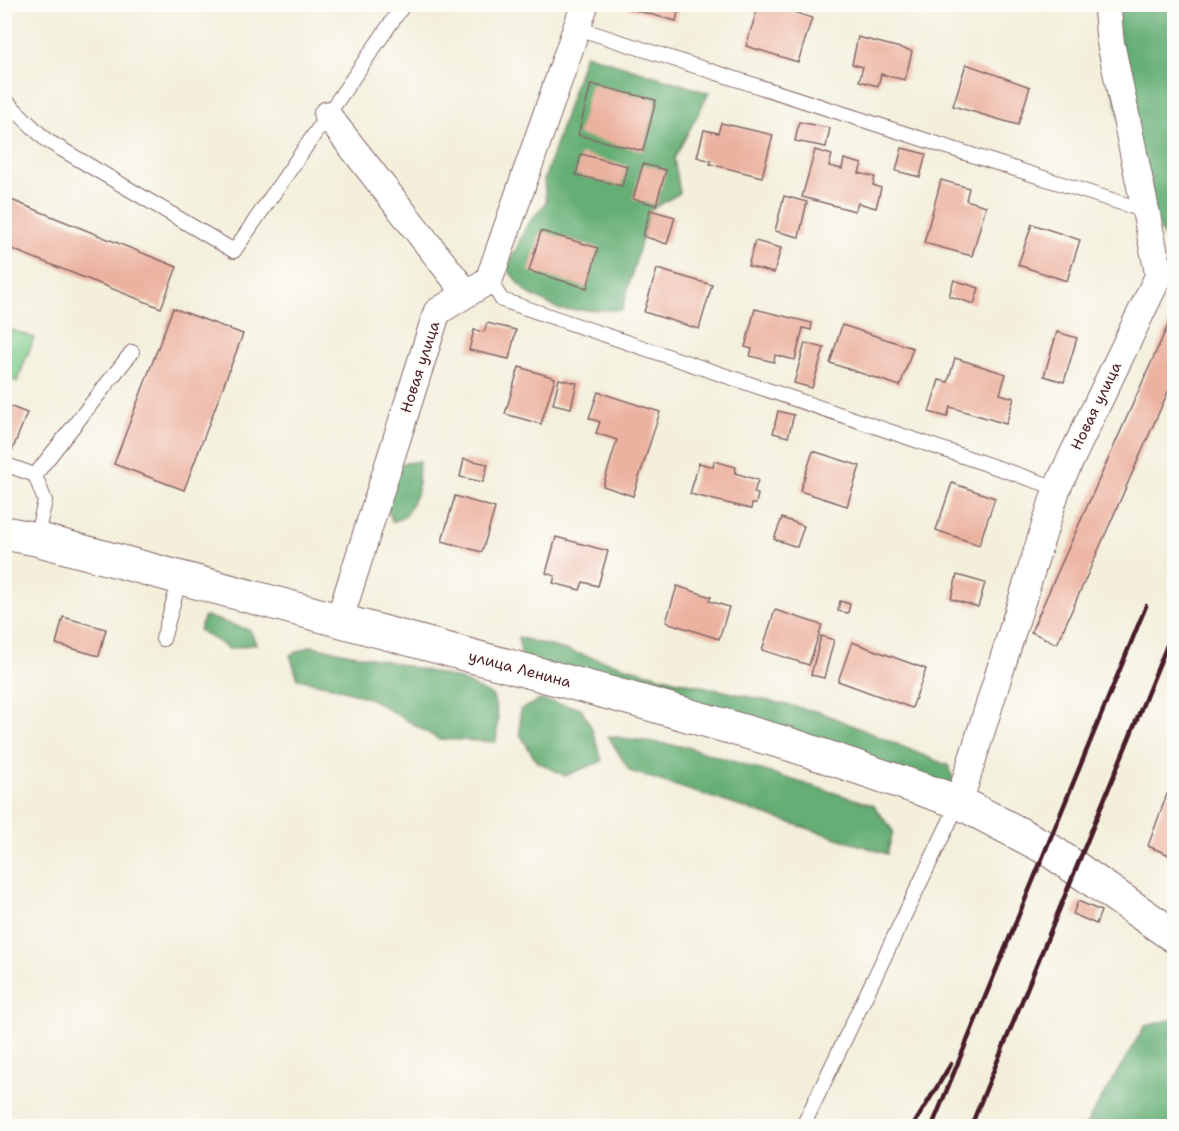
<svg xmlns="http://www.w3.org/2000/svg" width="1179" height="1131" viewBox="0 0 1179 1131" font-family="'Shantell Sans',sans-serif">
<rect width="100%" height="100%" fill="#fdfcf7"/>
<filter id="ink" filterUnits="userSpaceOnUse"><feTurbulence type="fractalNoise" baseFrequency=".0167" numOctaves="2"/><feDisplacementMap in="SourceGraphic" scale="12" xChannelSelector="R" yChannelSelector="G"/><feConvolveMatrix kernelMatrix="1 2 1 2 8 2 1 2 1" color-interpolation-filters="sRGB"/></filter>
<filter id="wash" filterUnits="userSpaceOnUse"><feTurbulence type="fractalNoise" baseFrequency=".008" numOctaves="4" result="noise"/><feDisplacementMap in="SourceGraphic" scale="24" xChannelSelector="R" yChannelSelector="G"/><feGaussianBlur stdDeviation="1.35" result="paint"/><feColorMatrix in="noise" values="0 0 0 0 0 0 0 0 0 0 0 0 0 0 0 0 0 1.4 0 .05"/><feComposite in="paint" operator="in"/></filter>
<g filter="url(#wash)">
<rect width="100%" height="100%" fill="#f3efdb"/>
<path fill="#7cca89" stroke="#63745a" stroke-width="1.5" d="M 4,327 L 34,338 L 17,382 L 5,377 Z"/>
<g fill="#65ae75" stroke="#586650" stroke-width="1.5">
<path d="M 1096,5 L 1174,5 L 1174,255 L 1132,179 Z"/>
<path d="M 585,54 L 709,93 L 674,159 L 680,193 L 650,210 L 622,310 L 560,310 L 526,292 L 507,269 L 527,225 L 546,203 L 544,180 Z"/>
<path d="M 419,461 L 418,491 L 405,517 L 392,522 L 386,501 L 402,464 Z"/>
<path d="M 205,616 L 250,630 L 256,644 L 229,649 L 199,630 Z"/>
<path d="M 518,637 L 674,680 L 820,712 L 949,766 L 955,785 L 524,667 Z"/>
<path d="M 311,646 L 387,661 L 459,679 L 493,696 L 498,717 L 496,742 L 438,739 L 371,699 L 335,687 L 298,679 L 290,655 Z"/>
<path d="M 539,700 L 581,708 L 592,729 L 602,761 L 565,776 L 536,761 L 520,734 L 520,710 Z"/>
<path d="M 608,736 L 687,747 L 873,805 L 893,831 L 887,854 L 630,771 Z"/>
<path d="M 1174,1019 L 1174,1126 L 1085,1126 L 1145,1026 Z"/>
</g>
<g id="blocks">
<g fill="#ecb2a0">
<path d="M 626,4 L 680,4 L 676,21 L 626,8 Z"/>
<path d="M 759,4 L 769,4 L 812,18 L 798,62 L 746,46 Z"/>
<path d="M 858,37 L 912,51 L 905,80 L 881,74 L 878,86 L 859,81 L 863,67 L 852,64 Z"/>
<path d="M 966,64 L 1030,87 L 1018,125 L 953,106 Z"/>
<path d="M 591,84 L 656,100 L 643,151 L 578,135 Z"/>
<path d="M 799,122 L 830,128 L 826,147 L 795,141 Z"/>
<path d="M 721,123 L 773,135 L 762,177 L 710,164 L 711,161 L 697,157 L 704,130 L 718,133 Z"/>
<path d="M 902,148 L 926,154 L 920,177 L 896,171 Z"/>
<path d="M 815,150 L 832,155 L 829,166 L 842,169 L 844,159 L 862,164 L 859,173 L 875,177 L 873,185 L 881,188 L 876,208 L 858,203 L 855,211 L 802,197 Z"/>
<path d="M 581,154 L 627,166 L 622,186 L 576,175 Z"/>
<path d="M 643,164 L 666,170 L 656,205 L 633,199 Z"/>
<path d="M 941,180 L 969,188 L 966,200 L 986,206 L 972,256 L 924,243 Z"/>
<path d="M 784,196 L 807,202 L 799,237 L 775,231 Z"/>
<path d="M 4,197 L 177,267 L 161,308 L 4,246 Z"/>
<path d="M 650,210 L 675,217 L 667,244 L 643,236 Z"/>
<path d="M 1032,224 L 1080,240 L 1067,281 L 1018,265 Z"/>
<path d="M 541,231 L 598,248 L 587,288 L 529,271 Z"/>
<path d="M 755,241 L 781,248 L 774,273 L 748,266 Z"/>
<path d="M 657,269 L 712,285 L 699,329 L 644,312 Z"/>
<path d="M 954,280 L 979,288 L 974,304 L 949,296 Z"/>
<path d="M 173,308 L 243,334 L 184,490 L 114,464 Z"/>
<path d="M 755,309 L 812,323 L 811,330 L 803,328 L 795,360 L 775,355 L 774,362 L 750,356 L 752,349 L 745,347 Z"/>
<path d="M 1172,316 L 1174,317 L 1174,378 L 1057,644 L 1031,632 Z"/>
<path d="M 487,323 L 516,330 L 509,359 L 469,350 L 474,330 L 484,332 Z"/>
<path d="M 842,325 L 913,348 L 900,386 L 830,363 Z"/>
<path d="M 1057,332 L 1077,338 L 1064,382 L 1044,376 Z"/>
<path d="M 805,343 L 824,348 L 812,388 L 794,383 Z"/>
<path d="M 955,358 L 1006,374 L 1000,394 L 1014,398 L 1006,424 L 950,407 L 947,417 L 929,412 L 939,380 L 948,382 Z"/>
<path d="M 519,367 L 555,378 L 541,424 L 505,414 Z"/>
<path d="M 559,379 L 577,383 L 571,408 L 553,404 Z"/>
<path d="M 598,392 L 660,412 L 633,496 L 603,486 L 617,440 L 596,433 L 600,422 L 589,418 Z"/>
<path d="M 4,404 L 27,413 L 10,456 L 4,454 Z"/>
<path d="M 778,411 L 794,415 L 788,437 L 773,433 Z"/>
<path d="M 813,451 L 860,466 L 847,506 L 800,491 Z"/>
<path d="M 464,459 L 488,464 L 483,482 L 460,477 Z"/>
<path d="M 714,461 L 736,467 L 735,473 L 758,480 L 754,493 L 758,494 L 756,504 L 752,504 L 751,509 L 690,494 L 699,463 L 713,467 Z"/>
<path d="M 952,483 L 995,498 L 979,545 L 936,530 Z"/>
<path d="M 455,496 L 495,508 L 482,552 L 442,541 Z"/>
<path d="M 782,518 L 804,526 L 797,547 L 774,539 Z"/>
<path d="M 556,537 L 608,551 L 598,586 L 583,582 L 580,590 L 553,583 L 555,576 L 546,573 Z"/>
<path d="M 957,575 L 985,583 L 978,607 L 951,599 Z"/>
<path d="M 677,586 L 711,597 L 709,601 L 729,607 L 719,639 L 666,622 Z"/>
<path d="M 840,601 L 850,604 L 848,613 L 838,611 Z"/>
<path d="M 775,610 L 822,625 L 809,665 L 762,650 Z"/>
<path d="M 63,617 L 106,629 L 99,656 L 56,644 Z"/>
<path d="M 821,636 L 834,640 L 824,678 L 811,675 Z"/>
<path d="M 852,642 L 926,669 L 912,708 L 838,681 Z"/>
<path d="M 1167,794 L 1174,796 L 1174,857 L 1148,846 Z"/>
<path d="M 1078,901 L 1101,911 L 1096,924 L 1073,914 Z"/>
</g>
</g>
</g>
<g filter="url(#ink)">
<use href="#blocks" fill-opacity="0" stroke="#856869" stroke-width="1.5"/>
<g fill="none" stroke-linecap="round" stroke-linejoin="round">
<defs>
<g id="service">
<path d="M 577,28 L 1146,211"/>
<path d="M 4,99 L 46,140 L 234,251 L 404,4"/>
<path d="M 489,280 L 502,300 L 1057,488"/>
<path d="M 4,464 L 35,475 L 132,352"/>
<path d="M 35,475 L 45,501 L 36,539"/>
<path d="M 163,639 L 180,578"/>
<path d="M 803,1126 L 959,802"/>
</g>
<g id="minor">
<path d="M 327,115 L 466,293"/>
<path d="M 339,621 L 437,312 L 489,280 L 585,4"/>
<path d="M 959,802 L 1057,488 L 1159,275 L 1110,40 L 1107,4"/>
</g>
<path id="secondary" d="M 4,533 L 36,539 L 639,701 L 792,745 L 959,802 L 1048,849 L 1174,936"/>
</defs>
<use href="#service" stroke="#856869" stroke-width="16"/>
<use href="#minor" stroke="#856869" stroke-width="29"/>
<use href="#secondary" stroke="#856869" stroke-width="35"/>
<use href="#service" stroke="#fff" stroke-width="14"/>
<use href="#minor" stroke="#fff" stroke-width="27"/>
<use href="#secondary" stroke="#fff" stroke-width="33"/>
<g stroke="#4a1f2b" stroke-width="4.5">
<path d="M 913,1126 L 951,1064"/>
<path d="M 932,1126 L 1146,606"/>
<path d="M 971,1126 L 1174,628"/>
</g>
</g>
</g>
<g text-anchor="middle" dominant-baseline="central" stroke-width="5" stroke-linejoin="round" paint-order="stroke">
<g font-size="15" fill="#4a1f2b" stroke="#fdfcf7">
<text transform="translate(420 367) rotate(-72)">Новая улица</text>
<text transform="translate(1096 406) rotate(-64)">Новая улица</text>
<text transform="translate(520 669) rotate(15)">улица Ленина</text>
</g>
</g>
<rect width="1179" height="1131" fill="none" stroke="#fdfcf7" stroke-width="24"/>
</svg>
